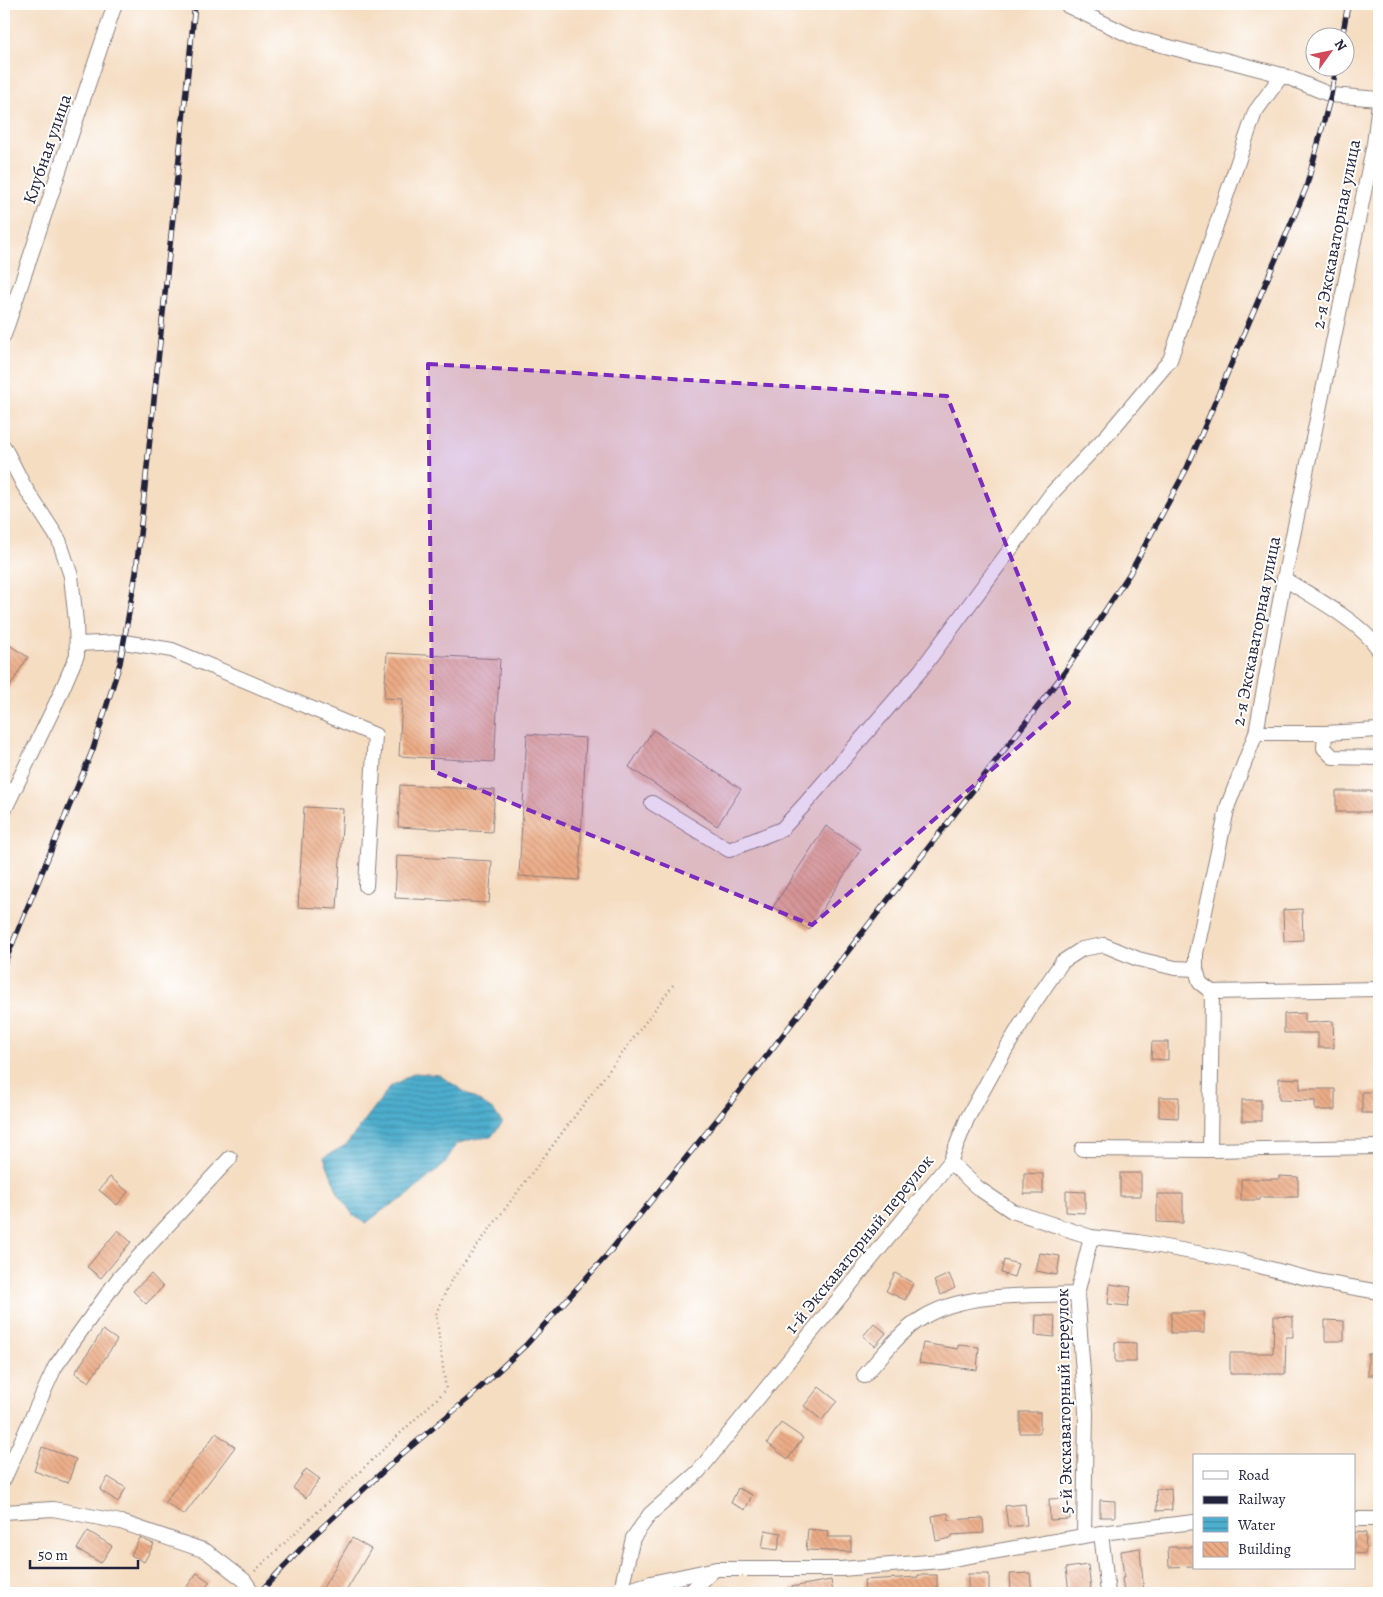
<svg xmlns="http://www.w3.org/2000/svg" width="1383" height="1597" viewBox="0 0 1383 1597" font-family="Alegreya,serif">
<defs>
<pattern id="water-rules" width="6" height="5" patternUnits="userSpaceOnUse" patternTransform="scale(1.25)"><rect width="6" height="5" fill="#4eaecd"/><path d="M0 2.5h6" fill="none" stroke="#408da8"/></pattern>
<pattern id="building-back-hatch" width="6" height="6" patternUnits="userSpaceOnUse" patternTransform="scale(1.25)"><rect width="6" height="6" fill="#ebab85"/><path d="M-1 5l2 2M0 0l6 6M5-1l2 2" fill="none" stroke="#c99374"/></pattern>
</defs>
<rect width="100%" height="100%" fill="#fff"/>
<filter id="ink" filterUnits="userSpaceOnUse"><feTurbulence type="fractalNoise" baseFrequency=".02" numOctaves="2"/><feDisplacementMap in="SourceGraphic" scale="10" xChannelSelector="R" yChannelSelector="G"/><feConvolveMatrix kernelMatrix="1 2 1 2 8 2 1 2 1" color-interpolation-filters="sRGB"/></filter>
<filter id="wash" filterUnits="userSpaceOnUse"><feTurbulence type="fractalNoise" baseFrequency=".0096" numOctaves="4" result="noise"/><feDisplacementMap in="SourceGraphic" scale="20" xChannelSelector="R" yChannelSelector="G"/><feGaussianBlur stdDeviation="1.12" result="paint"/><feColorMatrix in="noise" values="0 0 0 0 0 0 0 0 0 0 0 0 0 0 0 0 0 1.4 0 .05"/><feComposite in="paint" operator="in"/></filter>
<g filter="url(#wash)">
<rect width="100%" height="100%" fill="#f5ddc2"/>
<path fill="url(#water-rules)" stroke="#386884" d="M 414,1073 L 439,1075 L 494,1111 L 502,1123 L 491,1137 L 473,1139 L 456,1144 L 445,1163 L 406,1197 L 383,1210 L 366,1223 L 353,1215 L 338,1193 L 324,1157 L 346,1145 L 390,1087 Z"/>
<g id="blocks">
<g fill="url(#building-back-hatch)">
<path d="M 9,645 L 28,657 L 4,696 L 4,653 Z"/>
<path d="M 387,653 L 500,659 L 494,762 L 399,756 L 402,699 L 384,698 Z"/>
<path d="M 653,730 L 741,789 L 717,826 L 629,767 Z"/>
<path d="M 527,734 L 586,738 L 579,880 L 519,876 Z"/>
<path d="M 400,785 L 495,790 L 492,832 L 398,827 Z"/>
<rect x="1336" y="791" width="43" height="21"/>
<path d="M 304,807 L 343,809 L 337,909 L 298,907 Z"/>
<path d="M 826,826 L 861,849 L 809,930 L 773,907 Z"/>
<path d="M 397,856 L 492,861 L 489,903 L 395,898 Z"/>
<path d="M 1302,909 L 1303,940 L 1284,941 L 1283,910 Z"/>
<path d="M 1305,1013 L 1305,1023 L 1333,1021 L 1334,1048 L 1318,1048 L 1318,1033 L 1284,1033 L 1284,1014 Z"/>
<path d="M 1152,1042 L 1168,1042 L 1168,1060 L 1151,1059 Z"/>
<path d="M 1279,1078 L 1300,1079 L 1300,1089 L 1335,1089 L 1335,1110 L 1315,1110 L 1315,1101 L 1279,1100 Z"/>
<rect x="1362" y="1092" width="17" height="21"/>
<path d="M 1159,1097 L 1179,1097 L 1178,1118 L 1159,1117 Z"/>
<rect x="1242" y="1100" width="19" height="21"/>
<path d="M 1024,1173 L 1043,1174 L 1043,1194 L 1024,1194 Z"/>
<rect x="1120" y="1173" width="21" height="23"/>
<path d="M 1279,1176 L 1298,1177 L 1298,1197 L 1260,1197 L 1260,1200 L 1241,1200 L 1241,1179 L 1279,1179 Z"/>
<path d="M 110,1177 L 128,1192 L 117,1205 L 99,1190 Z"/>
<path d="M 1066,1191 L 1085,1192 L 1085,1213 L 1066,1212 Z"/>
<path d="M 1157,1194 L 1183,1194 L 1183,1223 L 1157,1222 Z"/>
<path d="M 118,1230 L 131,1242 L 101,1278 L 87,1267 Z"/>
<path d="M 1040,1253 L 1060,1256 L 1057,1275 L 1036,1271 Z"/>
<path d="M 1004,1260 L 1018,1264 L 1014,1277 L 1001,1273 Z"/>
<path d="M 895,1273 L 913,1283 L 905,1300 L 886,1291 Z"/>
<path d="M 151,1274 L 163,1287 L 146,1304 L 133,1291 Z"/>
<path d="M 949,1274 L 955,1288 L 941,1295 L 934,1281 Z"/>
<path d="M 1110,1284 L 1131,1287 L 1128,1306 L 1108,1304 Z"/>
<rect x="1171" y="1312" width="33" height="21"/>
<path d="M 1036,1315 L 1055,1316 L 1054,1337 L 1035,1335 Z"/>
<path d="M 1274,1316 L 1293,1317 L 1293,1337 L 1286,1337 L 1285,1374 L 1230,1374 L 1230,1353 L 1273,1353 Z"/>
<path d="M 1325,1320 L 1344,1321 L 1344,1341 L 1325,1341 Z"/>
<path d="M 874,1323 L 886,1333 L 875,1346 L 863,1336 Z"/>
<path d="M 103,1330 L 117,1340 L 89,1382 L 75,1373 Z"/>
<path d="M 1115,1342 L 1136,1343 L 1136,1362 L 1115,1362 Z"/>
<path d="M 923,1343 L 958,1349 L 958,1345 L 979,1347 L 977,1370 L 919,1363 Z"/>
<rect x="1368" y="1354" width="11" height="21"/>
<path d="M 819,1387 L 837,1401 L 822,1420 L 804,1406 Z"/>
<rect x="1020" y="1412" width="20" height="21"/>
<path d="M 781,1423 L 803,1438 L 788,1459 L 767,1443 Z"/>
<path d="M 216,1433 L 235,1447 L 184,1515 L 165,1502 Z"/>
<path d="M 42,1447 L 76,1459 L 68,1483 L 34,1471 Z"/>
<path d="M 306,1469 L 320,1479 L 306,1498 L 293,1488 Z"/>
<path d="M 108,1477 L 126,1488 L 118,1502 L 100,1490 Z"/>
<path d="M 738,1488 L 752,1495 L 745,1510 L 731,1503 Z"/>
<path d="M 1171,1488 L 1172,1510 L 1157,1511 L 1156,1489 Z"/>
<path d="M 1069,1498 L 1070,1519 L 1050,1520 L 1049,1499 Z"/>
<path d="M 1100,1500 L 1115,1501 L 1115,1517 L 1100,1517 Z"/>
<path d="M 1025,1504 L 1027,1525 L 1008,1527 L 1005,1506 Z"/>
<path d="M 948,1513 L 949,1520 L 983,1518 L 984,1533 L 952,1535 L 952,1538 L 936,1541 L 932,1516 Z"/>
<path d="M 808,1529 L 828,1531 L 827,1537 L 851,1537 L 851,1552 L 806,1550 Z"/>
<path d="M 765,1530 L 781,1533 L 778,1550 L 762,1548 Z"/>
<path d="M 88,1531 L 112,1546 L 101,1563 L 77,1549 Z"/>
<path d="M 1354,1532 L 1366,1533 L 1365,1554 L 1354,1553 Z"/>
<path d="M 140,1538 L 154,1544 L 144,1562 L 131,1555 Z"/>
<path d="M 352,1538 L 371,1549 L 345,1593 L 320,1593 Z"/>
<path d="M 1168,1547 L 1194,1547 L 1194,1566 L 1169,1567 Z"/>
<path d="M 1140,1548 L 1144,1593 L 1124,1593 L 1122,1578 L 1124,1578 L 1121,1551 Z"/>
<path d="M 1088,1565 L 1091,1589 L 1069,1592 L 1066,1568 Z"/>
<path d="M 197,1573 L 210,1582 L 201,1593 L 182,1593 Z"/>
<path d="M 1030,1573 L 1032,1592 L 1011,1593 L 1010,1574 Z"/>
<rect x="968" y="1574" width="21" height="19"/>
<path d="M 918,1575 L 937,1575 L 937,1593 L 865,1593 L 864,1580 L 918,1577 Z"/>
<path d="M 831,1580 L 833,1593 L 791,1593 L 791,1587 Z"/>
</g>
</g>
</g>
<g filter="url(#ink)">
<use href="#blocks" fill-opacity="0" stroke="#8c807e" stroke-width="1"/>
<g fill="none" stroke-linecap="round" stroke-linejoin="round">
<defs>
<g id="minor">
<path d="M 1067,4 L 1068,6 L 1135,38 L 1196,54 L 1221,59 L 1282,75 L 1331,95 L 1379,99"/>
<path d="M 1379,103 L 1374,144 L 1284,579 L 1256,733 L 1228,805 L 1196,953 L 1196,969 L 1200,983 L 1212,992 L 1379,989"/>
<path d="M 4,335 L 115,4"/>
<path d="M 4,447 L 24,486 L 59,540 L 71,576 L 76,622 L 77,655 L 58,699 L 4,811"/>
<path d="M 1284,579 C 1309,594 1367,626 1379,651"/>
<path d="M 77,644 L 124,642 L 172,650 L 375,735 L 366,886"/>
<path d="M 1256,733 L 1325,733 L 1379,730"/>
<path d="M 1325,733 L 1324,748 L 1333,757 L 1379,758"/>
<path d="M 652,803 L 729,850 L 782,829 L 804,805 L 921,670 L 1052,493 L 1109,433 L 1170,360 L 1255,112 L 1282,75"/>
<path d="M 1082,1149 L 1210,1150 L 1212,992"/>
<path d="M 1210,1150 L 1379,1147"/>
<path d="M 950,1162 L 967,1119 L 1003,1054 L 1030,1009 L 1062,962 L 1082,949 L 1104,945 L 1138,959 L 1175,968 L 1196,969"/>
<path d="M 864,1376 C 883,1355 900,1331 924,1317 C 965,1292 1030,1296 1077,1294"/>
<path d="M 4,1479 L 55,1367 L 118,1279 L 230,1158"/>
<path d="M 4,1512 L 53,1509 L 121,1522 L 206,1551 L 244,1580 L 253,1593"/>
<path d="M 1354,1519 L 1379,1519"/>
<path d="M 1101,1533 L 1108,1593"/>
<path d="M 1084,1536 L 1086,1412 L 1077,1294 L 1091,1237"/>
<path d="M 620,1593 L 633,1538 L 650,1514 L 698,1472 L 950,1162 L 978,1188 L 1012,1211 L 1091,1237 L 1138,1242 L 1240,1261 L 1322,1282 L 1379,1292"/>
<path d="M 620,1593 L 651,1583 L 716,1569 L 841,1569 L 941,1561 L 1101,1533 L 1194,1522"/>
<path d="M 689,1593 L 714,1570"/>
</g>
</defs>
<use href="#minor" stroke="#8c807e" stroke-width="16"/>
<path stroke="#8c807e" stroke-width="2.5" stroke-dasharray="1 4" stroke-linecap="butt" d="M 255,1571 L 446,1390 L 436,1314 L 450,1282 L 674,984"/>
<use href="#minor" stroke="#fff" stroke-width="14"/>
<defs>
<g id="rail">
<path d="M 1342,38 L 1348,4"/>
<path d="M 4,964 L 93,749 L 120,663 L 136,573 L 195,4"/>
<path d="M 259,1593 L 314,1535 L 402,1454 L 469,1398 L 526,1345 L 607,1255 L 720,1116 L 1064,673 L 1130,573 L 1187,468 L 1306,188 L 1331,95 L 1336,68"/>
</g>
</defs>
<use href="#rail" stroke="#22223b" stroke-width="5.5"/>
<use href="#rail" stroke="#fff" stroke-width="4" stroke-dasharray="11" stroke-linecap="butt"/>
</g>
</g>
<path fill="#7b2cbf" fill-opacity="0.2" stroke="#7b2cbf" stroke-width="4" stroke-dasharray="10 6" stroke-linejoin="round" d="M 428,364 L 947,396 L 1069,703 L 812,925 L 433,771 Z"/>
<g text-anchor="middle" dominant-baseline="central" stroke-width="4" stroke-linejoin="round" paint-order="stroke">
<g font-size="18" fill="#22223b" stroke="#fff">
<text transform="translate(47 149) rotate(-71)">Клубная улица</text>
<text transform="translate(1336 234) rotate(-79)">2-я Экскаваторная улица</text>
<text transform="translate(1256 631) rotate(-79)">2-я Экскаваторная улица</text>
<text transform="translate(859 1244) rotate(-51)">1-й Экскаваторный переулок</text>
<text transform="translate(1064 1401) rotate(-91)">5-й Экскаваторный переулок</text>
</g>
</g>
<rect width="1383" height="1597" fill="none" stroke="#fff" stroke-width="20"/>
<rect x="1193" y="1454" width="162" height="115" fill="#ffffff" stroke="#a7a7b1"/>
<rect x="1203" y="1471" width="25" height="8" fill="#ffffff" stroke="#a7a7b1"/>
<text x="1238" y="1480" font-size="15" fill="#22223b">Road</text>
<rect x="1203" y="1496" width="25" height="8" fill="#22223b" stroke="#a7a7b1"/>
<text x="1238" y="1504" font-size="15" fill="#22223b">Railway</text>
<rect x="1203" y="1517" width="25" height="15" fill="url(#water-rules)" stroke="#a7a7b1"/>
<text x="1238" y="1530" font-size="15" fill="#22223b">Water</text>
<rect x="1203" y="1542" width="25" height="15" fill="url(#building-back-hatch)" stroke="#a7a7b1"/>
<text x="1238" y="1554" font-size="15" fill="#22223b">Building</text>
<g transform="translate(1330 52) rotate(57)"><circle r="24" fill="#ffffff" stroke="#a7a7b1"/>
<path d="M0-4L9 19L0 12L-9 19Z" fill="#d1495b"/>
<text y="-8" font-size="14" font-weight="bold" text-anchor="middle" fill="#22223b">N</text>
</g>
<path d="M30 1560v8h108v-8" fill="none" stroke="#22223b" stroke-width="2.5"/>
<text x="38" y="1560" font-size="15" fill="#22223b" stroke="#ffffff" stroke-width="4" paint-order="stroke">50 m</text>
</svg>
